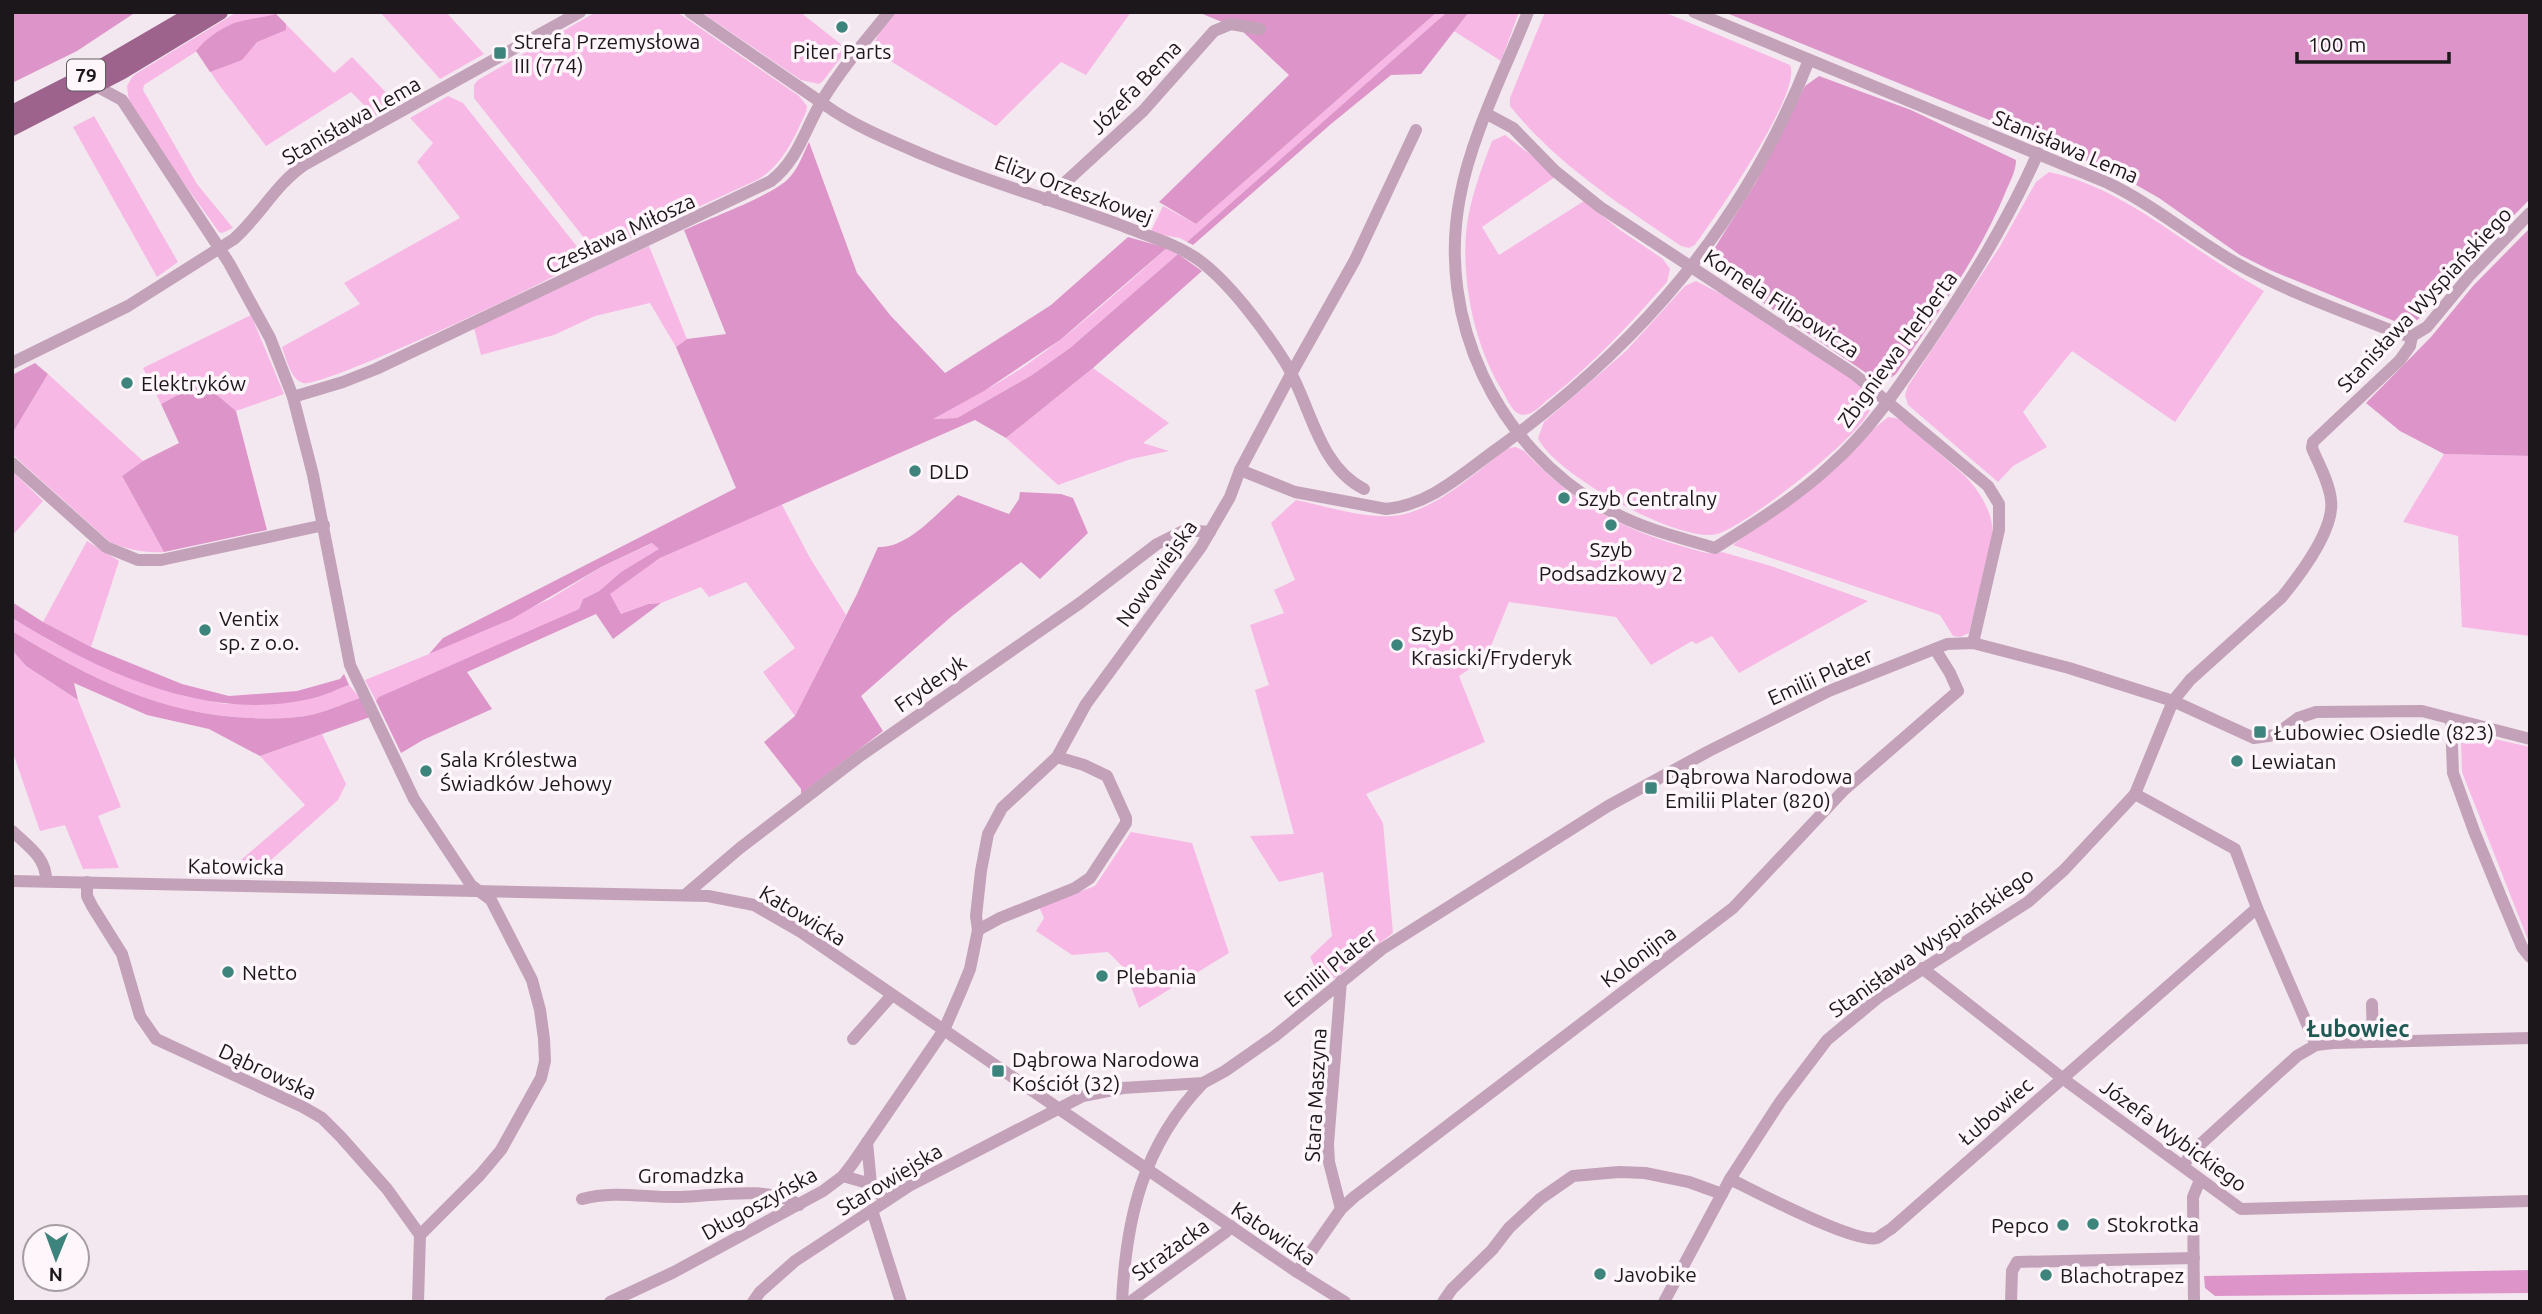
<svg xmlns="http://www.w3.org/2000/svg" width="2542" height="1314" viewBox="0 0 2542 1314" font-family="Ubuntu,sans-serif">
<rect width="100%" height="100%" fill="#f3e8ef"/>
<g fill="#f8b8e6">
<path d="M 237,12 L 274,12 L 334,73 L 352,57 L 397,104 L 375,116 L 351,92 L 266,146 L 217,82 L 197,51 L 144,85 L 143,90 L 197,184 L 233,228 L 222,233 L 219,232 L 157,146 L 129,102 L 127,86 L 132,77 L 137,73 Z"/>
<path d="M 380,12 L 446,12 L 484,54 L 440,79 Z"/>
<path d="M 596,12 L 677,12 L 799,96 L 807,106 L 806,112 C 794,138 784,163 759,179 L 605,250 L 588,243 L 474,98 L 474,85 L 478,80 Z"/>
<path d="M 701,12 L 800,12 L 847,49 L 823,81 L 819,84 L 801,80 Z"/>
<path d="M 896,12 L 1131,12 L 1086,75 L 1061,62 L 996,126 L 871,49 L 880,31 Z"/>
<path d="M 1437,12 L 1447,12 L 1187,242 L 1180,238 L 1150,233 L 1163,206 L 1196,224 Z"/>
<path d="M 1469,12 L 1519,12 L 1501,61 L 1454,31 Z"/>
<path d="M 1545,12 L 1664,12 L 1790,65 C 1803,92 1714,219 1695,245 L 1689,248 L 1681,246 C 1620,204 1557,165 1510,106 L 1510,98 Z"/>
<path d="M 448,96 L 463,103 L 579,249 L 578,263 C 553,280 321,389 303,383 C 291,380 286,358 282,347 L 360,304 L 344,283 L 460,218 L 417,162 L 433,143 L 410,118 Z"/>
<path d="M 94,116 L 178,262 L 157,277 L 73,127 Z"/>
<path d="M 1505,135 L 1531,155 L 1555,177 L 1482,227 L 1499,255 L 1584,201 L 1620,230 L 1663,259 L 1670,269 L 1667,282 C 1631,323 1593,364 1550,398 C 1543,403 1536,412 1528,414 C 1515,419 1508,401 1503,392 C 1475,347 1462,285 1466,233 C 1469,201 1481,170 1492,141 Z"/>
<path d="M 2049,172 C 2111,185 2162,226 2214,260 C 2230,271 2247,281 2264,291 L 2175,422 L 2072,351 L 2023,412 L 2047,447 L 2013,466 L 1998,482 L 1908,405 L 1905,395 L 1908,386 L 1999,248 L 2036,182 Z"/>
<path d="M 649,246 L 687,339 L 676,347 L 650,303 L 595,316 L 554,335 L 481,355 L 474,328 Z"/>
<path d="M 1167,248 L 1178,254 L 1070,348 L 1032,375 L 957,418 L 931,419 C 963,402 995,386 1025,366 C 1075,331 1121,289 1167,248 Z"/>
<path d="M 1696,281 L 1731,299 L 1850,377 C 1859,384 1872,393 1871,406 C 1869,431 1743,528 1717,534 C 1679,544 1553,473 1538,438 L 1544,422 L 1626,351 L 1685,286 Z"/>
<path d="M 251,315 L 284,394 L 236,411 L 202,382 L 161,404 L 143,368 Z"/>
<path d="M 1093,368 L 1169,423 L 1143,443 L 1169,451 L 1131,459 L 1058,485 L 1006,438 Z"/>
<path d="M 48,374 L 143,461 L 122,476 L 164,552 C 144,553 128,550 110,542 L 12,454 L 12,434 Z"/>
<path d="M 1888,417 L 1900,419 L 1964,475 C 1979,490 1992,511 1993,532 L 1969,633 L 1960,637 L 1953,636 L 1940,615 L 1733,545 Z"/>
<path d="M 1516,447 L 1524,451 C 1571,500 1619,529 1685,547 C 1697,550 1710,556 1722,552 L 1771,566 L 1868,601 L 1739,673 L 1712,636 L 1696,644 L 1692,641 L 1651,665 L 1616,617 L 1509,602 L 1486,658 L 1459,676 L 1485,742 L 1366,794 L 1383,823 L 1393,933 L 1324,986 L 1310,957 L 1332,936 L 1323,872 L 1279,882 L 1250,836 L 1294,834 L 1255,690 L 1269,685 L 1250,625 L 1284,613 L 1274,590 L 1295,580 L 1271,523 L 1296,500 C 1326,506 1361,518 1392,516 C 1432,514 1477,471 1508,448 Z"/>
<path d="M 2444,454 L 2530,456 L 2530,636 L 2462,627 L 2458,536 L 2403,522 Z"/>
<path d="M 12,471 L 43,501 L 12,536 Z"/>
<path d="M 781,503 L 810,558 L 846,615 L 795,716 L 763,672 L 795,648 L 746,582 L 709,597 L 701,587 L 661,603 L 648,604 L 621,614 L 609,594 L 660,558 Z"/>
<path d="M 87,541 L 119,561 L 91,647 L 43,622 Z"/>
<path d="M 653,543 L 660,550 L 621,572 L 599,591 L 583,599 L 579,609 L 376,701 L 365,680 L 429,654 L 550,599 L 603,566 Z"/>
<path d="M 12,618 L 52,642 L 95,663 L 140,682 L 184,696 L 225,704 L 315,698 L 349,685 L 360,698 C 345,703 330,710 315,714 C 294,719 271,719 251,718 C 161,715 88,677 12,631 Z"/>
<path d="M 12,650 L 26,666 L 78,700 L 121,807 L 98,816 L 119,868 L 83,869 L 65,825 L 40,831 L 12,750 Z"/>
<path d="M 2468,733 L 2530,747 L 2530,945 L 2462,772 L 2461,741 Z"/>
<path d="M 322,734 L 346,784 L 338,800 L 261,869 L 228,871 L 305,805 L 260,756 Z"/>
<path d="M 1131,832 L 1192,843 L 1229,953 L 1139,1008 L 1124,968 L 1108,952 L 1072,955 L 1036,931 L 1044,918 L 1039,907 L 1095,886 Z"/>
</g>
<g fill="#dd95c9">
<path d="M 12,12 L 136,12 L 77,51 L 12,83 Z"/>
<path d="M 1198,12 L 1437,12 L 1196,224 L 1159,202 L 1289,75 L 1241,30 Z"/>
<path d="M 1447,12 L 1469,12 L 1421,74 L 1391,75 L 1331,124 L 1193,245 L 1187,242 Z"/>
<path d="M 1724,12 L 2530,12 L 2530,199 L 2458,272 L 2422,316 L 2416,321 L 2404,325 L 2270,270 L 2240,255 L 2159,198 L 2117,174 L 2043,142 Z"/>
<path d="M 276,14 L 286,24 L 286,30 L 257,42 L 242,60 L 210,72 L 196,51 C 204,40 220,29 232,24 C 243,19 263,18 276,14 Z"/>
<path d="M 1819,76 L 1911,110 L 2016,160 C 2016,171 2010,181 2006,191 C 1979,257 1936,315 1896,374 L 1885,382 L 1875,379 L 1718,272 L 1712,267 L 1711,261 L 1714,249 L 1756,182 L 1805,86 Z"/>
<path d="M 809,142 L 857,273 L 890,315 L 945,373 L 1051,305 L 1128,237 L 1167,248 L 1060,340 L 984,391 L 933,419 L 957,418 L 1032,375 L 1070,348 L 1178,254 L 1202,271 L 1093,368 L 1006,438 L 975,420 L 660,558 L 610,594 L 621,614 L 648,604 L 661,603 L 613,639 L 596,614 L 467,672 L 492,709 L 423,740 L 401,753 L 376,701 L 379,697 L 579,609 L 583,599 L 599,591 L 621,572 L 659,549 L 652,543 L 603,566 L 512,619 L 429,654 L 443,638 L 736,488 L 676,347 L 687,339 L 726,334 L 684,230 C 710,218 768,197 787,180 C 798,170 803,154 809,142 Z"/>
<path d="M 2530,228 L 2530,456 L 2444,454 L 2400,431 L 2366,403 L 2431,337 L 2473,286 Z"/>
<path d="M 35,363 L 48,374 L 12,434 L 12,375 Z"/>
<path d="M 202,382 L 236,411 L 267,530 L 164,552 L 122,476 L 143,461 L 179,443 L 161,404 Z"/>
<path d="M 1020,492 L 1061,494 L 1073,498 L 1088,533 L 1040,579 L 1021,562 L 952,616 L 861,696 L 883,731 L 801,794 L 801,789 L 764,742 L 795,716 L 857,594 L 878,547 C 907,549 937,513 958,495 L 1009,514 L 1019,499 Z"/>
<path d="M 12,602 L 43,622 L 91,647 L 182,684 L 229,696 L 297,691 L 340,679 L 344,674 L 349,685 C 338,689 326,695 314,698 C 208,724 100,672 12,618 Z"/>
<path d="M 12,631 C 88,677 161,715 251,718 C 271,719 294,719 315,714 C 330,710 345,703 360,698 L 370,717 L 260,756 L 209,729 L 147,715 L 74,683 L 78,700 L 26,666 L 12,650 Z"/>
<path d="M 2530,1270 L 2530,1293 L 2215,1296 L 2205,1288 L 2204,1276 Z"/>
</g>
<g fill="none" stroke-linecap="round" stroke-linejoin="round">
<g stroke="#c3a2b9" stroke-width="12">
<path d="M 690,12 C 735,43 780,74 825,105 C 854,126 891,141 924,155 C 989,183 1057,201 1123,226 C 1147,236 1174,243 1196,258 C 1228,280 1264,329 1285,362 C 1311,404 1317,465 1364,489"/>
<path d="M 1528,12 C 1505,70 1471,136 1460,197 C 1436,320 1497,447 1605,508 C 1640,528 1677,537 1715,548 C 1756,522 1797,497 1832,464 C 1870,430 1897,389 1926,347 C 1968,285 2007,223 2038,153"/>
<path d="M 1694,12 L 2108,183 C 2154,205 2192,238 2236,263 C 2287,292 2345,312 2400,334 L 2412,336 L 2427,327 L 2470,275 L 2530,213"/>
<path d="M 96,86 L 122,100 L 229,263 L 270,338 L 293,397 L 313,475 L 350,665 L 414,799 L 471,885 L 491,900 L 532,980 L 540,1010 L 544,1039 L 545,1061 L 541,1078 L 501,1150 L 480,1175 L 420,1235"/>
<path d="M 1487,114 L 1513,128 L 1555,171 L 1600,207 L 1854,374 L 1988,486 L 1999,504 L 1999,530 L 1973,643"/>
<path d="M 1046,200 L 1143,111 L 1214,31 L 1231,24 L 1260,29"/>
<path d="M 12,363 L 128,306 L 234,239 C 260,216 275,185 304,165 L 580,12"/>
<path d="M 293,397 L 343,382 L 376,369 L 771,181 C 799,159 805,128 823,99 C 842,68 866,40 889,12"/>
<path d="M 12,463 L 106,547 L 138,560 L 161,560 L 324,525"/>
<path d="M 1240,470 L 1295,492 L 1386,509 C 1430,505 1462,474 1497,449 C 1640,345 1743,226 1809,60"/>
<path d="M 2451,720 L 2453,773 L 2474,831 L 2501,897 L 2522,947 L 2530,957"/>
<path d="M 2135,794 L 2235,849 L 2257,908 L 2316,1045"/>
<path d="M 12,831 C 28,846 47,858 46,881"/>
<path d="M 12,881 L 708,896 L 754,905 L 801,932 L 1297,1272 L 1345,1302"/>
<path d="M 87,882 L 87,896 L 92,906 L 122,954 L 140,1016 L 156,1039 L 303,1107 L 322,1118 L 341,1137 L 387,1189 L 420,1235 L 418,1302"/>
<path d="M 685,895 L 740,848 L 860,756 L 1080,603 L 1157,544 L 1185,530 L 1210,532"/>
<path d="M 978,930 L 1000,918 L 1075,888 L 1090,878 L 1126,823 L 1126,818 L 1107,776 L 1084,765 L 1057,757"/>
<path d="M 1922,968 L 2062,1078 L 2241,1209 L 2530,1201"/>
<path d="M 2372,1004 L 2373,1040"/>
<path d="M 853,1039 L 892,995"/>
<path d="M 867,1142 L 871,1184"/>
<path d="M 2183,1166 L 2193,1151 L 2297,1056 L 2316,1045 L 2333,1043 L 2530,1038"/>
<path d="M 843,1176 L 871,1184 L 885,1200"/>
<path d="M 1730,1179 C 1755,1191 1854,1244 1877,1238 C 1881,1236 1887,1231 1891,1229 L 2257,908"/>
<path d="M 582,1199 C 614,1190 647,1198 680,1197 C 715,1196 770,1185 799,1205"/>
<path d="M 1341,1209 L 1329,1162 L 1328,1144 L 1341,981"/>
<path d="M 872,1210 L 901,1302"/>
<path d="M 1297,1272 L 1341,1209 L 1354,1197 L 1733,908 L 1844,790 L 1958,691 L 1950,673 L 1935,649"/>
<path d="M 610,1302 L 674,1272 L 823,1191 L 843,1176 L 853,1163 L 944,1030 L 961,991 L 970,969 L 978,930 L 976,916 L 981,871 L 988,834 L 1002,808 L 1057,757 L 1086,704 L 1201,547 L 1230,497 L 1240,470 L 1291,374 L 1355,260 L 1416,130"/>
<path d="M 753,1302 L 760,1292 L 795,1261 L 909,1186 L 1083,1096 L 1123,1088 L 1203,1083 L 1225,1071 L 1275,1036 L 1382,949 L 1608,806 L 1709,751 L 1829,691 L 1947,644 L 1973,643 L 2069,668 L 2173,701 L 2254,738 L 2275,735 L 2298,718 L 2316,712 L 2422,711 L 2530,739"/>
<path d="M 1122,1302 C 1126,1218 1143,1145 1203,1083"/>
<path d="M 1130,1302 L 1226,1232 L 1231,1226"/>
<path d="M 1443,1302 L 1452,1289 L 1492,1250 L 1509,1228 L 1540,1199 L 1573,1176 L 1619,1172 L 1645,1173 L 1689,1182 L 1722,1194"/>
<path d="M 1664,1302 L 1730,1179 L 1780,1102 L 1827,1040 L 1879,997 L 2028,902 L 2064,870 L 2135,794 L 2173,701 L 2190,680 L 2282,597 C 2300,575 2335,529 2331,500 C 2329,482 2319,465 2312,448 L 2313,442 L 2400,360 L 2410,346 L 2412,336"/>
<path d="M 2011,1302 L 2012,1271 L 2017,1262 L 2194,1258"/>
<path d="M 2194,1302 L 2193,1197 L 2200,1180"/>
</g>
<g stroke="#9d638d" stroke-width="16">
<path d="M 12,113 L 100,68 L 196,12"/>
<path d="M 12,128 L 121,72 L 220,12"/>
</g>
</g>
<g fill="#3d847d" stroke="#fff6fc" stroke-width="2.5">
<circle cx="842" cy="27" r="7"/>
<rect x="493" y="46" width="14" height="14" rx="3.5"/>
<circle cx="127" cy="383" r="7"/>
<circle cx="915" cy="471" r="7"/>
<circle cx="1564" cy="498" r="7"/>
<circle cx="1611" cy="525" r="7"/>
<circle cx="205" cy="630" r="7"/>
<circle cx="1397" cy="645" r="7"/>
<rect x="2253" y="725" width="14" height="14" rx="3.5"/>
<circle cx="2237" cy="761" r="7"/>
<circle cx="426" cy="771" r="7"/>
<rect x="1644" y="781" width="14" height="14" rx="3.5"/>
<circle cx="228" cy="972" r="7"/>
<circle cx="1102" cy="976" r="7"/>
<rect x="991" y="1064" width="14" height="14" rx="3.5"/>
<circle cx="2093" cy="1224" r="7"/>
<circle cx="2063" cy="1225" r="7"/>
<circle cx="1600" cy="1274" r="7"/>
<circle cx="2046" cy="1275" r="7"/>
</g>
<g text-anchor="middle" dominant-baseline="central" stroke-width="7" stroke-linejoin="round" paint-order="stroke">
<rect fill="#fff6fc" stroke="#5f5a5e" stroke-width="2" x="67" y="59.5" width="38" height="31" rx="5"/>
<g font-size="19" font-weight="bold" fill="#1b171a">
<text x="86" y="75">79</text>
</g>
<g font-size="21" fill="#1b171a" stroke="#fff6fc" text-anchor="start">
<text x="514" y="41">Strefa Przemysłowa<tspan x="514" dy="24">III (774)</tspan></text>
<text x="842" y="51" text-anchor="middle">Piter Parts</text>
<text x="141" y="383">Elektryków</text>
<text x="929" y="471">DLD</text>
<text x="1578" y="498">Szyb Centralny</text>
<text x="1611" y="549" text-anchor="middle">Szyb<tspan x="1611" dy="24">Podsadzkowy 2</tspan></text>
<text x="219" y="618">Ventix<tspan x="219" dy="24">sp. z o.o.</tspan></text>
<text x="1411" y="633">Szyb<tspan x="1411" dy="24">Krasicki/Fryderyk</tspan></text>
<text x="2274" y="732">Łubowiec Osiedle (823)</text>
<text x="440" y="759">Sala Królestwa<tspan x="440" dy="24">Świadków Jehowy</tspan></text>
<text x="2251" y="761">Lewiatan</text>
<text x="1665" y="776">Dąbrowa Narodowa<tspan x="1665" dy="24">Emilii Plater (820)</tspan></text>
<text x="242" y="972">Netto</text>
<text x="1116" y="976">Plebania</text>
<text x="1012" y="1059">Dąbrowa Narodowa<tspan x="1012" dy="24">Kościół (32)</tspan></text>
<text x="2107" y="1224">Stokrotka</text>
<text x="2049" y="1225" text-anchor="end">Pepco</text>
<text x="1614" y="1274">Javobike</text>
<text x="2060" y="1275">Blachotrapez</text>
</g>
<g font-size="21" fill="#1b171a" stroke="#fff6fc">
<text transform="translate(1135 87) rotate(-46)">Józefa Bema</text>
<text transform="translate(351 120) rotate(-30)">Stanisława Lema</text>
<text transform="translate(2066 146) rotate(23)">Stanisława Lema</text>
<text transform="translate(1074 189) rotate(20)">Elizy Orzeszkowej</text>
<text transform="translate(620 233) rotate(-25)">Czesława Miłosza</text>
<text transform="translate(2424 299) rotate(-47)">Stanisława Wyspiańskiego</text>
<text transform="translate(1782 303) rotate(33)">Kornela Filipowicza</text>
<text transform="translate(1897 349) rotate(-54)">Zbigniewa Herberta</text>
<text transform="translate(1156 573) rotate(-55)">Nowowiejska</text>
<text transform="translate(1820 676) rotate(-24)">Emilii Plater</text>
<text transform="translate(930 683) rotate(-35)">Fryderyk</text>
<text transform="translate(236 866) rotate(1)">Katowicka</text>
<text transform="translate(803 915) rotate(31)">Katowicka</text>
<text transform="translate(1931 942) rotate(-35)">Stanisława Wyspiańskiego</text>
<text transform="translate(1638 956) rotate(-37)">Kolonijna</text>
<text transform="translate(1330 967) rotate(-39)">Emilii Plater</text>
<text transform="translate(268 1071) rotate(25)">Dąbrowska</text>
<text transform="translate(1315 1095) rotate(-87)">Stara Maszyna</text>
<text transform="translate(1995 1111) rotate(-41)">Łubowiec</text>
<text transform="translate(2174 1135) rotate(36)">Józefa Wybickiego</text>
<text x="691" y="1175">Gromadzka</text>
<text transform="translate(889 1179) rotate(-31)">Starowiejska</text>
<text transform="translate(759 1203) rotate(-29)">Długoszyńska</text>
<text transform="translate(1274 1233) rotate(34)">Katowicka</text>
<text transform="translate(1170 1249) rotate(-36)">Strażacka</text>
</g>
<g font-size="23" font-weight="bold" fill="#1f5954" stroke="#fff6fc">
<text x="2358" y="1028">Łubowiec</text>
</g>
</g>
<rect width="2542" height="1314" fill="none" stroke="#1b171a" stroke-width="28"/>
<g transform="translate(56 1258) rotate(181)"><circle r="33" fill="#fff6fc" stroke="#a49da2" stroke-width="2"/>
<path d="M0-5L12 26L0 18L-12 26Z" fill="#3d847d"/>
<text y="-10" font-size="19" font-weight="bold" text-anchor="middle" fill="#1b171a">N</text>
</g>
<path d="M2297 52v10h152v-10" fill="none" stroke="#1b171a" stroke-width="3.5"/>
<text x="2308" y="52" font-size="21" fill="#1b171a" stroke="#fff6fc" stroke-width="5" paint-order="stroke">100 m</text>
</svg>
